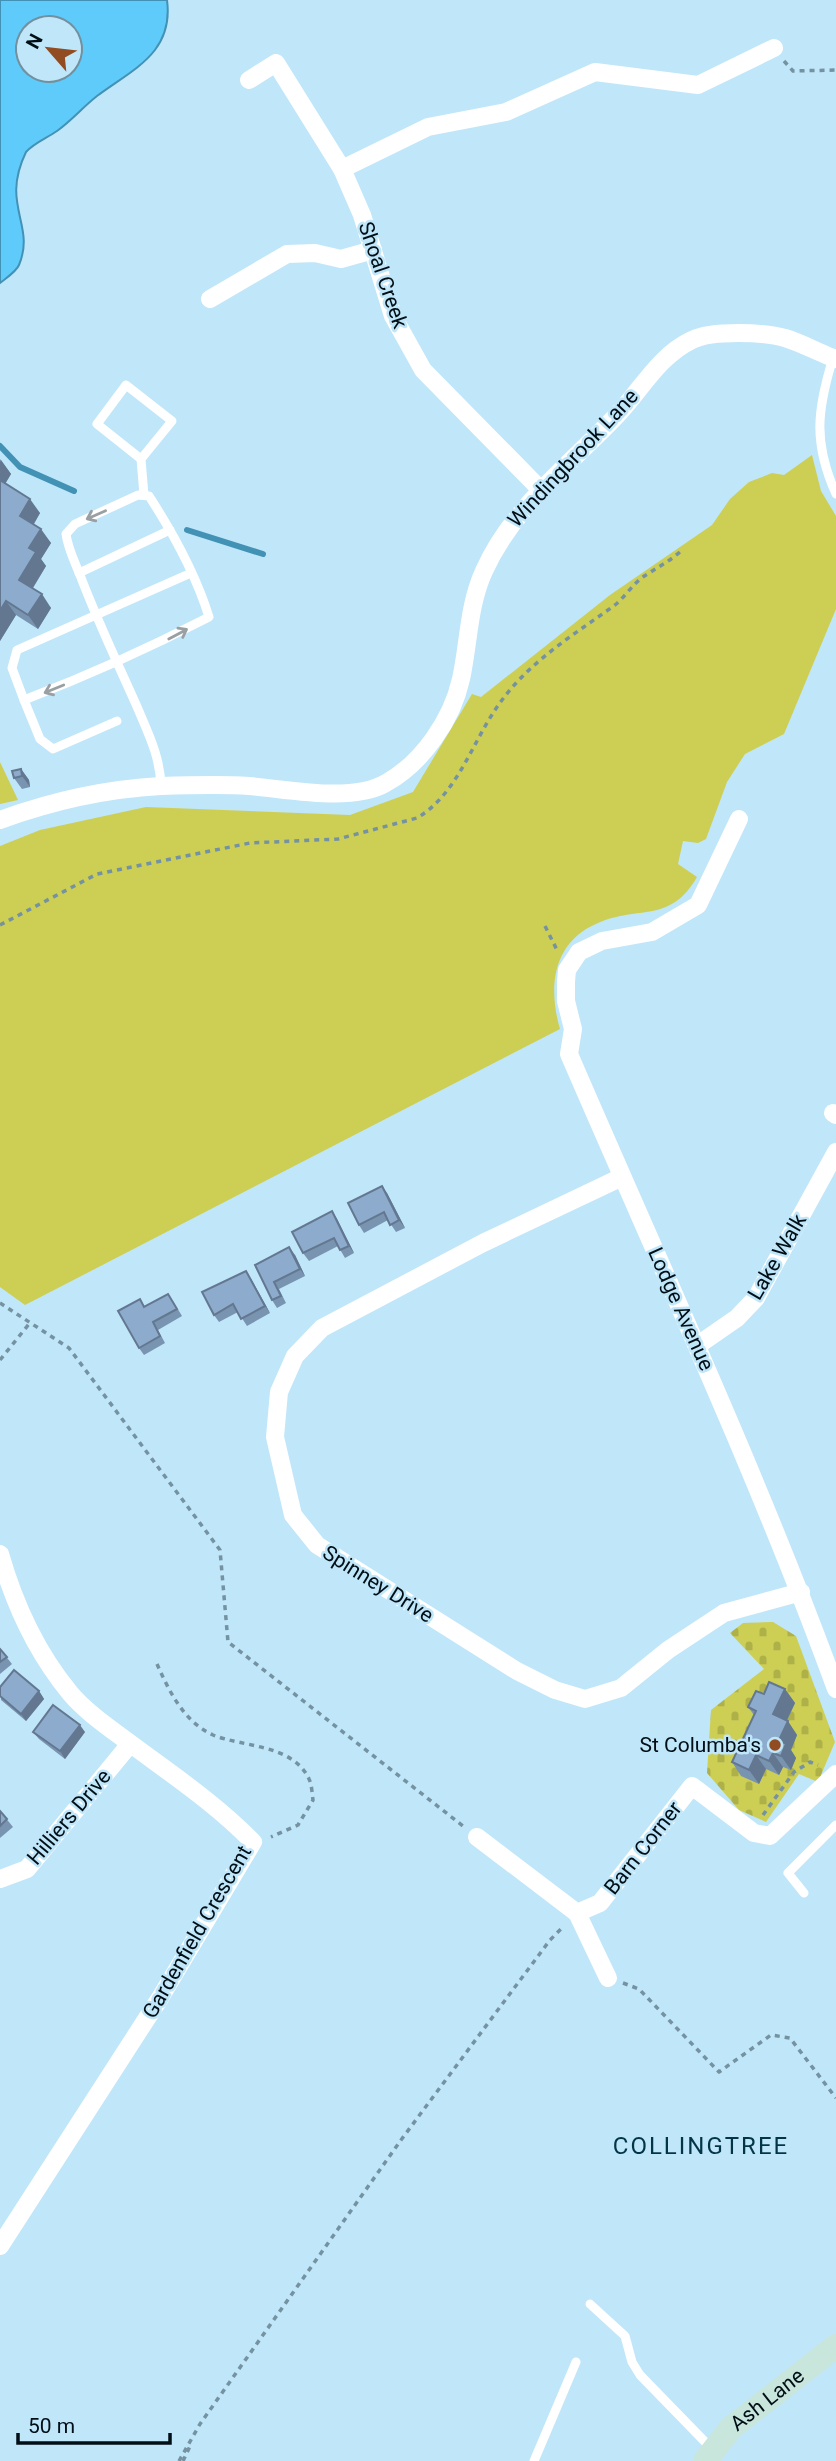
<svg xmlns="http://www.w3.org/2000/svg" width="836" height="2461" viewBox="0 0 836 2461" font-family="Roboto,sans-serif">
<defs>
<pattern id="cemetery-stones" width="16" height="16" patternUnits="userSpaceOnUse" patternTransform="scale(1.75)"><rect width="16" height="16" fill="#cdce54"/><path d="M2 7V4a2 2 0 0 1 4 0v3zM10 15v-3a2 2 0 0 1 4 0v3z" fill="#aeb048"/></pattern>
</defs>
<rect width="100%" height="100%" fill="#c0e6f9"/>
<g fill="#cdce54">
<path d="M 812,455 L 821,491 L 836,516 L 836,609 L 784,734 L 745,754 L 727,782 L 706,839 L 698,843 L 683,841 L 678,864 L 697,877 C 670,924 639,905 598,923 C 552,942 548,988 560,1029 L 25,1305 L 0,1287 L 0,846 L 40,830 L 146,807 L 350,815 L 413,792 L 472,694 L 481,697 L 610,595 L 712,525 L 730,499 L 749,482 L 772,473 L 784,475 Z"/>
<path d="M 0,762 L 18,800 L 0,804 Z"/>
</g>
<path fill="url(#cemetery-stones)" d="M 773,1622 L 796,1636 L 835,1742 L 818,1782 L 799,1774 L 766,1822 L 739,1810 L 707,1773 L 711,1710 L 764,1669 L 730,1633 L 743,1623 Z"/>
<path fill="#5ecbfb" stroke="#4292b6" stroke-width="2" fill-rule="evenodd" d="M 0,0 L 167,0 C 174,53 133,69 97,96 C 83,107 72,120 57,131 C 47,138 34,143 26,152 C 0,206 36,224 19,265 C 16,272 6,278 0,283 ZM 28,28 L 70,28 L 70,70 L 28,70 Z"/>
<g fill="none" stroke-linecap="round" stroke-linejoin="round">
<g stroke="#4292b6" stroke-width="6">
<path d="M 0,446 L 20,467 L 74,491"/>
<path d="M 187,530 L 263,554"/>
</g>
<g stroke="#7592a1" stroke-width="3.5" stroke-dasharray="5 5" stroke-linecap="butt">
<path d="M 784,61 L 793,71 L 836,70"/>
<path d="M 0,925 L 97,874 L 250,843 L 338,839 L 417,818 C 456,795 471,746 495,710 C 525,664 572,636 615,605 C 626,596 634,582 646,575 C 658,567 670,561 681,551"/>
<path d="M 545,926 L 557,950"/>
<path d="M 0,1303 L 69,1348 L 220,1550 L 228,1642 L 463,1826"/>
<path d="M 0,1360 L 29,1324"/>
<path d="M 157,1664 C 169,1691 184,1722 213,1735 C 242,1747 293,1744 309,1779 C 312,1785 312,1794 313,1800 L 298,1825 L 271,1837"/>
<path d="M 763,1815 L 794,1772 L 810,1762 L 818,1765"/>
<path d="M 623,1983 L 639,1989 L 719,2072 L 771,2035 L 790,2038 L 836,2098"/>
<path d="M 179,2461 L 200,2424 L 401,2140 L 550,1940 L 564,1926"/>
<path d="M 183,2461 L 191,2444"/>
</g>
<g stroke="#fff" stroke-width="9">
<path d="M 833,358 C 817,410 813,443 836,494"/>
<path d="M 141,459 L 97,424 L 126,385 L 172,421 L 141,459 L 144,495"/>
<path d="M 79,573 L 170,530"/>
<path d="M 24,700 L 40,739 L 53,749 L 117,721"/>
<path d="M 161,786 C 160,757 149,735 138,709 C 118,664 97,620 80,575 C 74,560 68,549 66,534 L 75,524 L 138,495 L 149,496 C 173,533 196,575 209,617 C 149,648 87,676 24,700 L 12,668 L 17,650 L 191,573"/>
<path d="M 804,1893 L 788,1873 L 836,1825"/>
<path d="M 590,2304 L 625,2336 L 632,2362 L 640,2375 L 712,2449"/>
<path d="M 534,2461 L 576,2362"/>
</g>
<g stroke="#fff" stroke-width="18">
<path d="M 249,80 L 276,63 L 342,169 L 362,215 L 393,316 L 423,370 L 540,489"/>
<path d="M 342,169 L 428,127 L 506,112 L 595,72 L 698,85 L 774,48"/>
<path d="M 210,299 L 287,254 L 315,253 L 341,259 L 373,250"/>
<path d="M 739,819 L 698,905 L 652,932 L 602,941 L 579,952 L 567,970 L 566,982 L 566,1001 L 573,1029 L 569,1054 C 660,1265 757,1473 836,1689"/>
<path d="M 0,820 C 52,801 106,789 161,786 C 190,785 221,784 249,786 C 287,789 352,803 386,783 C 422,763 452,720 461,679 C 469,643 468,606 484,571 C 513,506 571,464 619,413 C 642,388 660,355 692,340 C 712,330 764,332 785,338 C 802,343 819,353 836,359"/>
<path d="M 833,1113 L 836,1115"/>
<path d="M 622,1177 L 483,1243 L 322,1328 L 295,1356 L 279,1392 L 275,1437 L 293,1515 L 317,1545 L 517,1671 L 555,1690 L 585,1699 L 621,1688 L 668,1650 L 724,1613 L 801,1592"/>
<path d="M 698,1345 L 737,1318 L 756,1298 L 836,1152"/>
<path d="M 0,1554 C 14,1603 37,1653 70,1693 C 85,1711 108,1727 127,1741 C 171,1774 215,1803 253,1842 L 160,1998 L 0,2246"/>
<path d="M 477,1837 L 577,1913 L 600,1903 L 692,1786 L 754,1833 L 770,1836 L 836,1774"/>
<path d="M 0,1879 L 27,1869 L 130,1744"/>
<path d="M 577,1913 L 608,1978"/>
</g>
<path stroke="#c8e6dc" stroke-width="24" id="s1" d="M 705,2461 L 731,2428 L 836,2346"/>
</g>
<g fill="#7994b0">
<path d="M 0,459 L 11,474 L 5,484 L 40,513 L 34,524 L 51,543 L 41,559 L 46,566 L 33,588 L 51,608 L 38,629 L 16,615 L 0,641 Z"/>
<path d="M 21,769 L 29,780 L 30,787 L 22,789 L 14,778 Z"/>
<path d="M 387,1193 L 405,1228 L 396,1232 L 388,1220 L 364,1233 L 359,1225 Z"/>
<path d="M 332,1211 L 337,1219 L 354,1253 L 345,1258 L 338,1246 L 309,1261 L 303,1253 Z"/>
<path d="M 295,1255 L 305,1276 L 279,1289 L 286,1303 L 277,1308 L 272,1300 L 255,1265 Z"/>
<path d="M 251,1279 L 270,1313 L 247,1326 L 238,1312 L 219,1322 L 214,1315 Z"/>
<path d="M 140,1299 L 145,1307 L 173,1301 L 182,1316 L 158,1330 L 165,1343 L 144,1355 L 139,1348 Z"/>
<path d="M 0,1649 L 12,1664 L 0,1674 Z"/>
<path d="M 0,1687 L 39,1691 L 44,1699 L 26,1721 L 1,1700 Z"/>
<path d="M 785,1689 L 795,1703 L 787,1721 L 797,1735 L 791,1750 L 796,1758 L 791,1770 L 783,1767 L 779,1775 L 766,1769 L 759,1784 L 741,1776 L 732,1762 L 754,1715 L 748,1707 L 764,1694 Z"/>
<path d="M 33,1732 L 85,1732 L 65,1759 L 39,1739 Z"/>
<path d="M 0,1811 L 13,1827 L 0,1838 Z"/>
</g>
<g fill="#637890">
<path d="M 1,460 L 11,474 L 2,489 L 0,487 L 0,462 Z"/>
<path d="M 30,499 L 40,513 L 30,530 L 20,516 Z"/>
<path d="M 41,529 L 51,543 L 41,559 L 46,566 L 29,594 L 19,580 L 29,548 Z"/>
<path d="M 42,594 L 51,608 L 38,629 L 28,615 Z"/>
<path d="M 6,601 L 16,615 L 0,641 L 0,611 Z"/>
<path d="M 21,769 L 29,780 L 30,787 L 22,776 Z"/>
<path d="M 382,1186 L 387,1193 L 405,1228 L 399,1220 Z"/>
<path d="M 332,1211 L 337,1219 L 354,1253 L 349,1246 Z"/>
<path d="M 289,1247 L 295,1255 L 305,1276 L 300,1269 Z"/>
<path d="M 246,1271 L 251,1279 L 270,1313 L 265,1306 Z"/>
<path d="M 785,1689 L 795,1703 L 783,1728 L 773,1714 Z"/>
<path d="M 39,1691 L 44,1699 L 26,1721 L 21,1714 Z"/>
<path d="M 788,1721 L 797,1735 L 791,1750 L 796,1758 L 791,1770 L 781,1756 L 779,1740 Z"/>
<path d="M 80,1725 L 85,1732 L 65,1759 L 60,1751 Z"/>
<path d="M 773,1753 L 783,1767 L 779,1775 L 769,1761 Z"/>
<path d="M 756,1755 L 766,1769 L 759,1784 L 749,1770 Z"/>
</g>
<g fill="#8daccd" stroke="#637890" stroke-width="2">
<path d="M 0,480 L 30,499 L 20,516 L 41,529 L 29,548 L 36,552 L 19,580 L 42,594 L 28,615 L 6,601 L 0,611 Z"/>
<path d="M 21,769 L 22,776 L 14,778 L 12,771 Z"/>
<path d="M 382,1186 L 399,1220 L 390,1225 L 384,1212 L 359,1225 L 348,1203 Z"/>
<path d="M 332,1211 L 349,1246 L 340,1250 L 334,1238 L 303,1253 L 292,1232 Z"/>
<path d="M 289,1247 L 300,1269 L 274,1282 L 281,1296 L 272,1300 L 255,1265 Z"/>
<path d="M 246,1271 L 265,1306 L 241,1319 L 233,1304 L 214,1315 L 202,1292 Z"/>
<path d="M 168,1294 L 177,1309 L 153,1322 L 160,1336 L 139,1348 L 118,1311 L 140,1299 L 144,1307 Z"/>
<path d="M 0,1649 L 7,1657 L 0,1662 Z"/>
<path d="M 14,1670 L 39,1691 L 21,1714 L 0,1696 L 0,1687 Z"/>
<path d="M 769,1682 L 785,1689 L 773,1714 L 788,1721 L 779,1740 L 786,1744 L 781,1756 L 773,1753 L 769,1761 L 756,1755 L 749,1770 L 732,1762 L 756,1711 L 748,1707 L 756,1691 L 764,1694 Z"/>
<path d="M 53,1705 L 80,1725 L 60,1751 L 33,1732 Z"/>
<path d="M 0,1811 L 7,1819 L 0,1826 Z"/>
</g>
<defs><path id="oneway-shaft" d="M-6 0H5M1.5-3L5.5 0L1.5 3" fill="none" stroke-width="1.6" stroke-linecap="round" stroke-linejoin="round" transform="scale(1.75)"/></defs>
<g stroke="#999fa2">
<use href="#oneway-shaft" transform="translate(96 515) rotate(156)"/>
<use href="#oneway-shaft" transform="translate(178 634) rotate(-28)"/>
<use href="#oneway-shaft" transform="translate(54 689) rotate(158)"/>
</g>
<circle fill="#914c21" stroke="#c0e6f9" stroke-width="2.5" cx="775" cy="1745" r="7"/>
<g text-anchor="middle" dominant-baseline="central" stroke-width="5" stroke-linejoin="round" paint-order="stroke">
<g font-size="21" fill="#000e16" stroke="#c0e6f9">
<text transform="translate(383 275) rotate(71)">Shoal Creek</text>
<text transform="translate(573 458) rotate(-47)">Windingbrook Lane</text>
<text transform="translate(777 1257) rotate(-60)">Lake Walk</text>
<text transform="translate(681 1309) rotate(66)">Lodge Avenue</text>
<text transform="translate(378 1584) rotate(32)">Spinney Drive</text>
<text transform="translate(69 1817) rotate(-50)">Hilliers Drive</text>
<text transform="translate(643 1848) rotate(-52)">Barn Corner</text>
<text transform="translate(197 1932) rotate(-60)">Gardenfield Crescent</text>
<text stroke="none"><textPath href="#s1" startOffset="88">Ash Lane</textPath></text>
</g>
<g font-size="21" fill="#000e16" stroke="#c0e6f9" text-anchor="end">
<text x="761" y="1745">St Columba's</text>
</g>
<g font-size="24" letter-spacing="2" fill="#033548" stroke="#c0e6f9">
<text x="701" y="2146">COLLINGTREE</text>
</g>
</g>
<g transform="translate(49 49) rotate(298)"><circle r="33" fill="#c0e6f9" stroke="#73909e" stroke-width="2"/>
<path d="M0-5L12 26L0 18L-12 26Z" fill="#914c21"/>
<text y="-10" font-size="19" font-weight="bold" text-anchor="middle" fill="#000e16">N</text>
</g>
<path d="M18 2433v10h152v-10" fill="none" stroke="#000e16" stroke-width="3.5"/>
<text x="28" y="2433" font-size="21" fill="#000e16" stroke="#c0e6f9" stroke-width="5" paint-order="stroke">50 m</text>
</svg>
